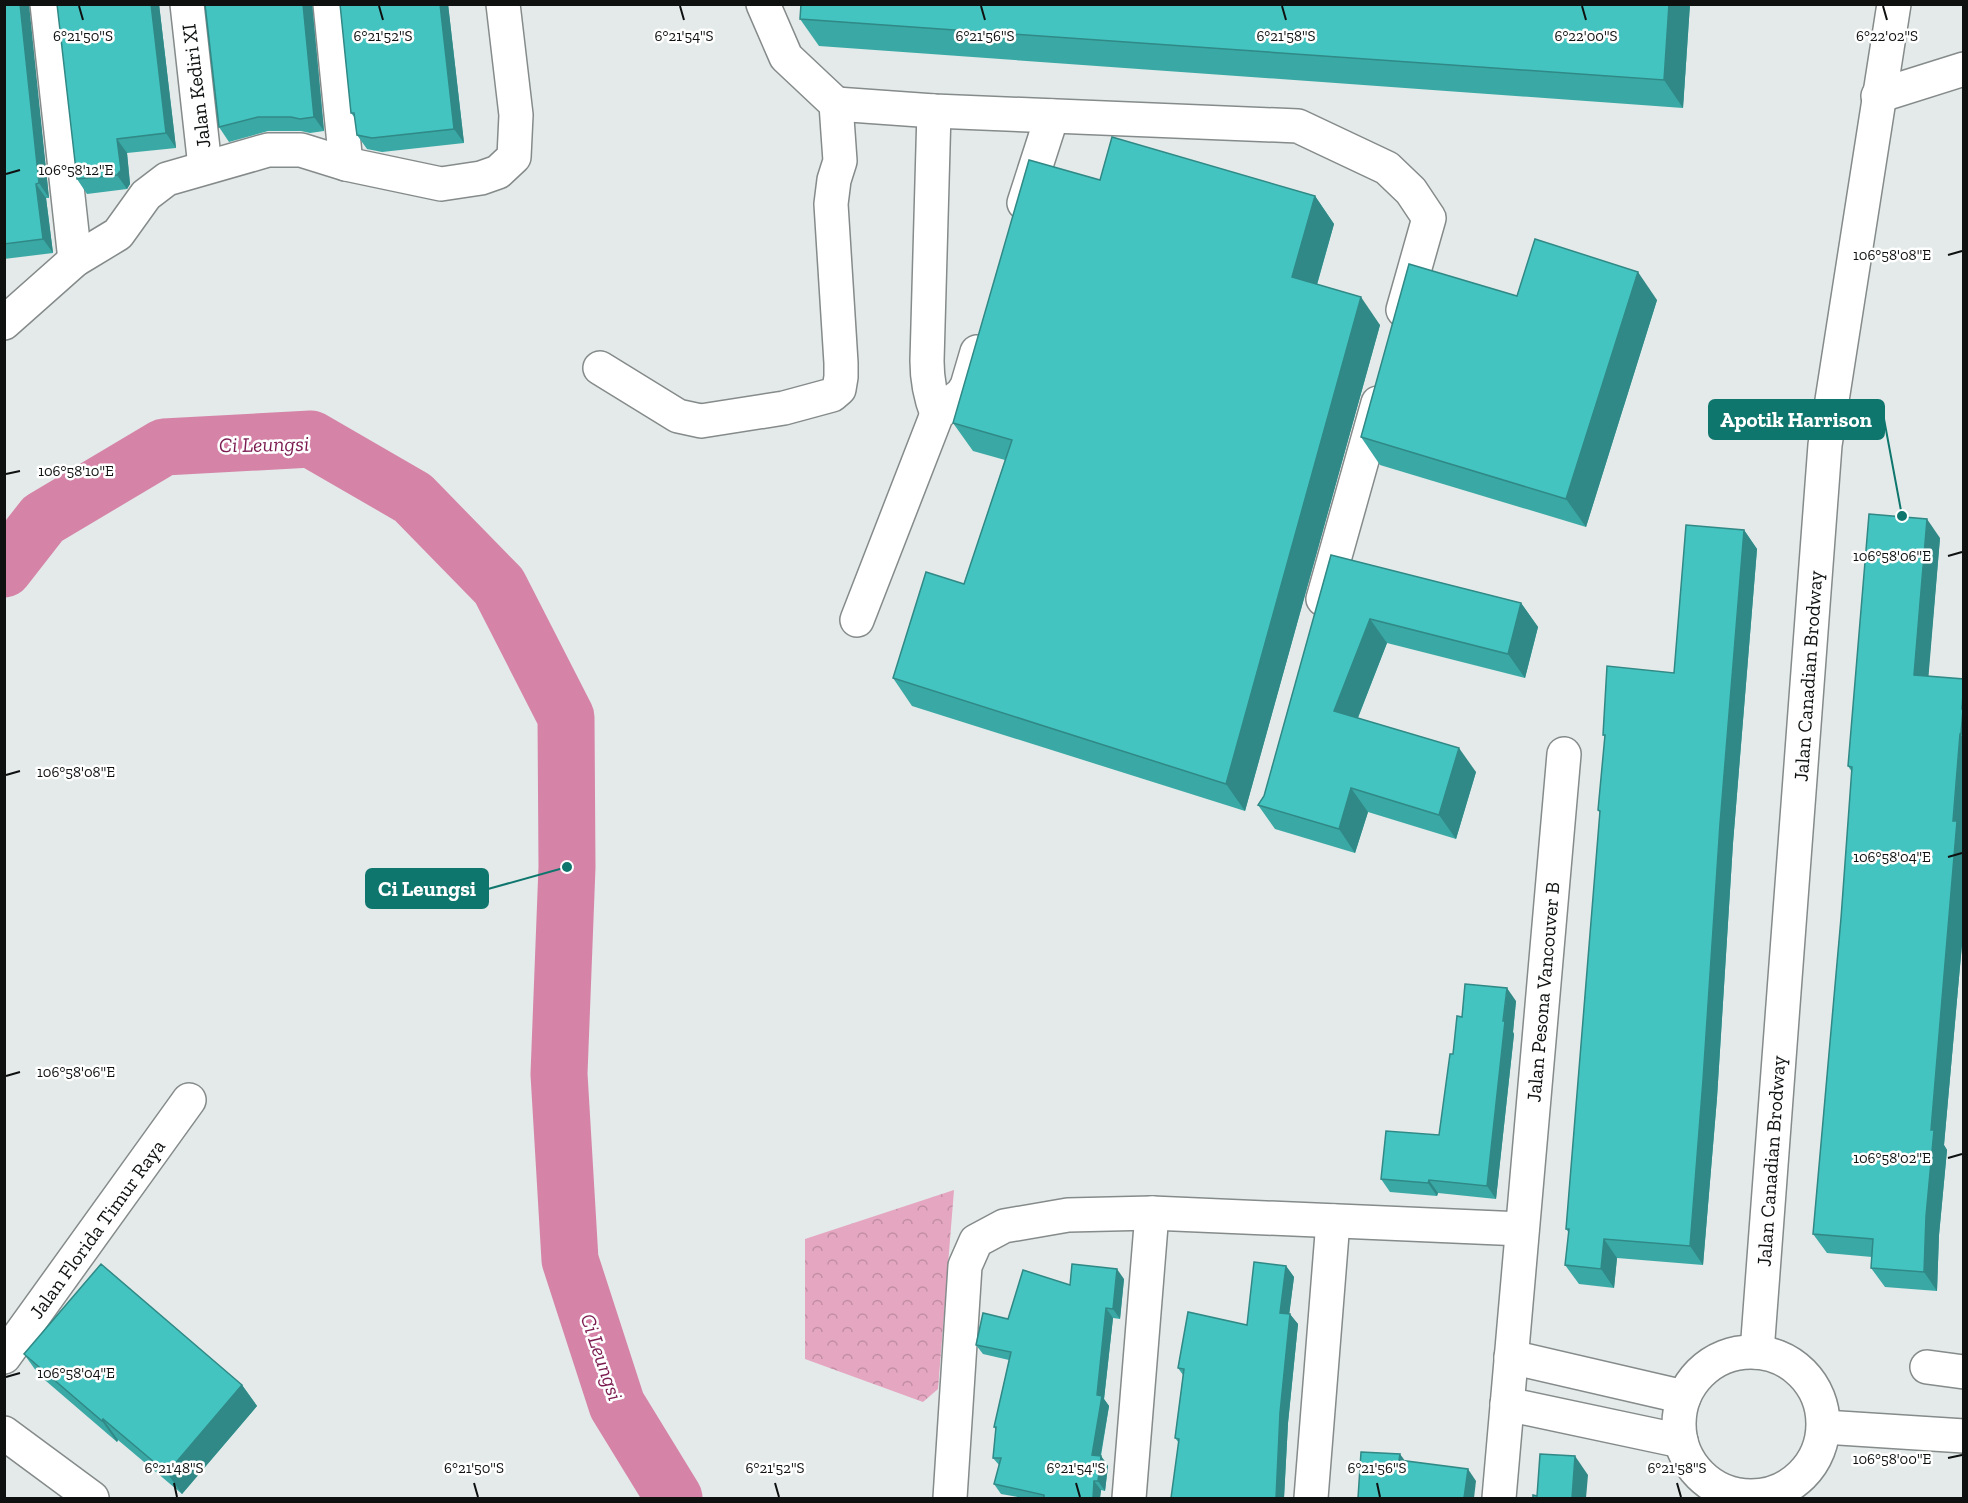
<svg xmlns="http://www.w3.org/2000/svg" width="1968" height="1503" viewBox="0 0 1968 1503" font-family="'Zilla Slab',serif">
<defs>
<pattern id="park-crowns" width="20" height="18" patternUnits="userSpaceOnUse" patternTransform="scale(1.5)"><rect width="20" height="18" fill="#e4a6c0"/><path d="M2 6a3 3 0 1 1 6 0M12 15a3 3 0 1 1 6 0" fill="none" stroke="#c28ea4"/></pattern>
</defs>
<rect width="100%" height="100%" fill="#e3eae9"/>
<path fill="url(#park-crowns)" d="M 954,1190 L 938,1389 L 923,1402 L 805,1359 L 805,1239 Z"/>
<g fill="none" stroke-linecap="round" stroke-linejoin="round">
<path stroke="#d584a8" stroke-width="57" d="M 4,569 L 43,519 L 164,447 L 311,439 L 413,498 L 499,586 L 566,717 L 567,867 L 559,1074 L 570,1260 L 617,1405 L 674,1498"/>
<defs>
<g id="minor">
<path d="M 47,4 L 75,260"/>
<path d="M 187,4 L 205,167"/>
<path d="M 330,4 L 346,164"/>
<path d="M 1878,96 L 1964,69"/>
<path d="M 836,104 L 934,111 L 1298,126 L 1387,168 L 1411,191 L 1429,218 L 1403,310"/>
<path d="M 934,111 L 927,361 C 927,380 930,396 937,414"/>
<path d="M 1024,203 L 1052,116"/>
<path d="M 4,323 L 75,260 L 118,234 L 146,195 L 167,179 L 268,150 L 301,150 L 346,164 L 441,184 L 481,178 L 498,172 L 514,157 L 516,115 L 503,4"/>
<path d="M 600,368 L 678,416 L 701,421 L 784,408 L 832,395 L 839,389 L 841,377 L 841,363 L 831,204 L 834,180 L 840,161 L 836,104 L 786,57 L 763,4"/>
<path d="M 1323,599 L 1378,403"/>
<path d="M 857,620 L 937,414 L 962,394 L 967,386 L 977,352"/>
<path d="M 1757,1352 L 1825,445 L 1894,4"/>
<circle cx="1751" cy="1424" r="72"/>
<path d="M 4,1357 L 189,1100"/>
<path d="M 1511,1357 L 1684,1397"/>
<path d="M 1927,1367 L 1964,1372"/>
<path d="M 1507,1404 L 1681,1441"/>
<path d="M 1824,1427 L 1964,1436"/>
<path d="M 4,1433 L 92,1498"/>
<path d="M 950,1498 L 965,1266 L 976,1241 L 1004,1226 L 1068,1215 L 1152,1213 L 1522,1229"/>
<path d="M 1129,1498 L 1152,1213"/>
<path d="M 1311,1498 L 1333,1221"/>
<path d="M 1499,1498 L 1564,754"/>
</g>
</defs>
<use href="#minor" stroke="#858b8a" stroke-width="36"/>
<use href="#minor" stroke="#fff" stroke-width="33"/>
</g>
<g fill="#3aa9a5">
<path d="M 4,4 L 28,6 L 49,198 L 46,198 L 53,253 L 4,259 Z"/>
<path d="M 159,4 L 176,148 L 127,153 L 130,184 L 127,189 L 87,194 L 77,179 Z"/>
<path d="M 312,4 L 324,131 L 310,133 L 301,131 L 268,131 L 229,142 L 219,127 Z"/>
<path d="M 340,4 L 448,4 L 464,143 L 382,152 L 367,149 L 357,135 L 355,118 L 351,113 Z"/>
<path d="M 801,4 L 1690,4 L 1683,108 L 819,46 L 800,19 Z"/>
<path d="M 1100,180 L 1315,196 L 1334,224 L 1317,285 L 1380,325 L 1245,811 L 912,706 L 893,678 L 964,584 L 1005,460 L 973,451 L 953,423 Z"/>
<path d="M 1517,296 L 1657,300 L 1586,527 L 1380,465 L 1361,437 Z"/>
<path d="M 1744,530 L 1757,549 L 1733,843 L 1717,1098 L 1703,1265 L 1617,1258 L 1614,1288 L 1579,1284 L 1565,1265 L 1569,1233 L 1566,1229 L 1600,813 L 1598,810 L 1605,737 L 1603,735 L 1674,673 Z"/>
<path d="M 1940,538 L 1928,676 L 1964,679 L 1964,922 L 1944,1145 L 1947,1150 L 1939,1235 L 1937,1291 L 1885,1287 L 1871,1268 L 1872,1257 L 1827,1253 L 1813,1234 L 1841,918 L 1852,772 L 1848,766 Z"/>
<path d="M 1331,555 L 1521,603 L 1538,627 L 1525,678 L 1387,643 L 1358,718 L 1476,772 L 1456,839 L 1368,812 L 1355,853 L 1275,829 L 1258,805 L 1264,796 Z"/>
<path d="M 1516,1001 L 1513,1032 L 1514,1034 L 1496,1199 L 1438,1193 L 1437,1196 L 1390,1192 L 1381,1179 L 1439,1135 L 1453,1054 L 1462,1017 Z"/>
<path d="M 1286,1266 L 1294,1277 L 1289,1314 L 1298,1324 L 1288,1423 L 1284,1498 L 1171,1498 L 1179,1443 L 1175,1438 L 1183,1375 L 1178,1368 L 1247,1325 Z"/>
<path d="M 1124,1279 L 1120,1319 L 1113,1318 L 1104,1399 L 1109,1406 L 1101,1456 L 1108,1466 L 1105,1491 L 1101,1490 L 1100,1498 L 1023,1498 L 1001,1494 L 994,1484 L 999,1465 L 993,1458 L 996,1430 L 994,1427 L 1009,1360 L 983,1354 L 976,1345 L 1008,1319 L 1070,1285 Z"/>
<path d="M 24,1354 L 242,1385 L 257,1406 L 182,1494 L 118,1440 L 117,1442 L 39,1375 Z"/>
</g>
<g fill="#308986">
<path d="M 20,4 L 29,4 L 49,198 L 39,183 Z"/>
<path d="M 151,4 L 159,4 L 176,148 L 166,133 Z"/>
<path d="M 303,4 L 312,4 L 324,131 L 314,117 Z"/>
<path d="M 440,4 L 448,4 L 464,143 L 454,129 Z"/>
<path d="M 1669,4 L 1690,4 L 1683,108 L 1664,80 Z"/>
<path d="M 117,139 L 127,153 L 130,184 L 127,189 L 117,175 Z"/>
<path d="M 36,184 L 46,198 L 53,253 L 43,239 Z"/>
<path d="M 1315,196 L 1334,224 L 1311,305 L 1292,277 Z"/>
<path d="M 1638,272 L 1657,300 L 1586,527 L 1566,499 Z"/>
<path d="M 1361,297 L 1380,325 L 1245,811 L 1226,784 Z"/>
<path d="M 1927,519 L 1940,538 L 1927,694 L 1914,675 Z"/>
<path d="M 1744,530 L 1757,549 L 1733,843 L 1717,1098 L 1703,1265 L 1690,1246 L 1720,824 Z"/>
<path d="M 1521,603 L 1538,627 L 1525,678 L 1508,654 Z"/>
<path d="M 1370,619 L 1387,643 L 1351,735 L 1334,711 Z"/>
<path d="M 1964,686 L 1964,737 L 1961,734 Z"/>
<path d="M 1960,734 L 1964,739 L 1964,922 L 1944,1145 L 1947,1150 L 1939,1235 L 1937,1291 L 1924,1272 L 1926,1216 L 1931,1130 Z"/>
<path d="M 1459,748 L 1476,772 L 1456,839 L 1439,815 Z"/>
<path d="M 1351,788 L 1368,812 L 1355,853 L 1339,829 Z"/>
<path d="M 1507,988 L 1516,1001 L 1513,1032 L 1514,1034 L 1496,1199 L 1487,1186 Z"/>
<path d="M 1429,1180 L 1438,1193 L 1437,1196 L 1428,1183 Z"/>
<path d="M 1604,1239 L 1617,1258 L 1614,1288 L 1601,1269 Z"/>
<path d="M 1286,1266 L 1294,1277 L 1288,1324 L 1280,1313 Z"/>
<path d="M 1117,1269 L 1124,1279 L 1120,1319 L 1113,1309 Z"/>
<path d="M 1106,1308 L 1113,1318 L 1104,1399 L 1109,1406 L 1099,1464 L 1092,1455 L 1097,1395 Z"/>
<path d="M 1290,1314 L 1298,1324 L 1288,1423 L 1284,1498 L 1276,1498 L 1280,1413 Z"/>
<path d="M 242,1385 L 257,1406 L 182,1494 L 167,1473 Z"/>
<path d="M 103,1419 L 118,1440 L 117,1442 L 102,1421 Z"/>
<path d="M 1400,1454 L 1408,1465 L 1399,1460 Z"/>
<path d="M 1101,1456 L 1108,1466 L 1105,1491 L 1098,1481 Z"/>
<path d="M 1575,1456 L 1588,1475 L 1586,1498 L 1572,1498 Z"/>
<path d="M 1468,1469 L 1476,1481 L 1474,1498 L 1464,1498 Z"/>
<path d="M 1094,1481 L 1101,1490 L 1100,1498 L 1093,1498 Z"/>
</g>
<g fill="#44c4c0" stroke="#308986" stroke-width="1.5">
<path d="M 4,4 L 20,4 L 39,183 L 36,184 L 43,239 L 4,244 Z"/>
<path d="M 57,4 L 151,4 L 166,133 L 117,139 L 121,170 L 117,175 L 77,179 Z"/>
<path d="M 205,4 L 303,4 L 314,117 L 300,119 L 291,117 L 258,117 L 219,127 Z"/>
<path d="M 340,4 L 440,4 L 454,129 L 372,138 L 357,135 L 354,113 L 351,113 Z"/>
<path d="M 801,4 L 1669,4 L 1664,80 L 800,19 Z"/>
<path d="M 1112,137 L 1315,196 L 1292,277 L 1361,297 L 1226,784 L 893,678 L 926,572 L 964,584 L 1012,440 L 953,423 L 1029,160 L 1100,180 Z"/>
<path d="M 1535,239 L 1638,272 L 1566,499 L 1361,437 L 1409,264 L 1517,296 Z"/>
<path d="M 1869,514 L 1927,519 L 1914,675 L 1964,679 L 1962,709 L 1963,709 L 1961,734 L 1960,734 L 1953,821 L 1957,821 L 1931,1130 L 1934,1130 L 1926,1216 L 1924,1272 L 1871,1268 L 1873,1239 L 1813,1234 L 1841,918 L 1852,767 L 1848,766 Z"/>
<path d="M 1686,525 L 1744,530 L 1720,824 L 1703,1080 L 1690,1246 L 1604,1239 L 1601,1269 L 1565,1265 L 1569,1229 L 1566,1229 L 1600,811 L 1598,810 L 1605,735 L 1603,735 L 1607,666 L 1674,673 Z"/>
<path d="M 1331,555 L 1521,603 L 1508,654 L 1370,619 L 1334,711 L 1459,748 L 1439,815 L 1351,788 L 1339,829 L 1258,805 L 1264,796 Z"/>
<path d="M 1465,984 L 1507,988 L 1503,1021 L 1505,1021 L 1487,1186 L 1429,1180 L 1428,1183 L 1381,1179 L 1386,1131 L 1439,1135 L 1450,1054 L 1453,1054 L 1457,1016 L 1462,1017 Z"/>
<path d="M 1254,1262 L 1286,1266 L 1280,1313 L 1290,1314 L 1280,1413 L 1276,1498 L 1171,1498 L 1179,1439 L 1175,1438 L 1184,1369 L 1178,1368 L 1188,1312 L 1247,1325 Z"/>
<path d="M 101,1264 L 242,1385 L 167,1473 L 103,1419 L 102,1421 L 24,1354 Z"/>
<path d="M 1072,1264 L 1117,1269 L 1113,1309 L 1106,1308 L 1097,1395 L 1102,1396 L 1092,1455 L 1101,1456 L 1098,1481 L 1094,1481 L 1093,1498 L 1044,1498 L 1044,1495 L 994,1484 L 1001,1458 L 993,1458 L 996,1427 L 994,1427 L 1011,1352 L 976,1345 L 983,1313 L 1008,1319 L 1023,1270 L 1070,1285 Z"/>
<path d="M 1361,1452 L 1400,1454 L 1399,1460 L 1468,1469 L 1464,1498 L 1358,1498 Z"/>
<path d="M 1540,1454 L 1575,1456 L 1572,1498 L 1533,1498 L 1533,1495 L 1537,1496 Z"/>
</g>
<path fill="none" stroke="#0f1111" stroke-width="2" d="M 79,6 L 83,20M 379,6 L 383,20M 680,6 L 684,20M 981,6 L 985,20M 1282,6 L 1286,20M 1582,6 L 1586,20M 1883,6 L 1887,20M 6,174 L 20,170M 1948,255 L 1962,251M 6,474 L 20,471M 1948,556 L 1962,552M 6,775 L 20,771M 1948,857 L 1962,853M 6,1076 L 20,1072M 1948,1158 L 1962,1154M 6,1377 L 20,1373M 1948,1458 L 1962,1455M 174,1483 L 177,1497M 474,1483 L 478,1497M 775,1483 L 779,1497M 1076,1483 L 1080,1497M 1377,1483 L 1380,1497M 1677,1483 L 1681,1497"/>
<g text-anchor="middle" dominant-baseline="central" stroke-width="5" stroke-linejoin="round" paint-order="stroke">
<g font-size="20" fill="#0f1111" stroke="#fff">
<text transform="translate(196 86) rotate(-97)">Jalan Kediri XI</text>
<text transform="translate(1808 676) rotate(-86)">Jalan Canadian Brodway</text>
<text transform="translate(1543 992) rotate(-85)">Jalan Pesona Vancouver B</text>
<text transform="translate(1771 1161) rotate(-86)">Jalan Canadian Brodway</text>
<text transform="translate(97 1229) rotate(-54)">Jalan Florida Timur Raya</text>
</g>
<g font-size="21" font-style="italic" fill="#7b1b50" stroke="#fff">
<text transform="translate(264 444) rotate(-1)">Ci Leungsi</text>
<text transform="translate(602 1357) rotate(71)">Ci Leungsi</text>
</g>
</g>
<g font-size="15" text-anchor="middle" fill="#0f1111" stroke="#fff" stroke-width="5" stroke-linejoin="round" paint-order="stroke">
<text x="83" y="41">6°21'50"S</text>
<text x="383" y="41">6°21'52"S</text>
<text x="684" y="41">6°21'54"S</text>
<text x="985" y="41">6°21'56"S</text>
<text x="1286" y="41">6°21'58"S</text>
<text x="1586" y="41">6°22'00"S</text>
<text x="1887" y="41">6°22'02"S</text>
<text x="76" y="175">106°58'12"E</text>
<text x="1892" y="260">106°58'08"E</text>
<text x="76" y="476">106°58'10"E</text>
<text x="1892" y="561">106°58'06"E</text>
<text x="76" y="777">106°58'08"E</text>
<text x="1892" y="862">106°58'04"E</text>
<text x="76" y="1077">106°58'06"E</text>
<text x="1892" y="1163">106°58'02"E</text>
<text x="76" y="1378">106°58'04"E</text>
<text x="1892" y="1464">106°58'00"E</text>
<text x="174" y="1473">6°21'48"S</text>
<text x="474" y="1473">6°21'50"S</text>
<text x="775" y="1473">6°21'52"S</text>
<text x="1076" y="1473">6°21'54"S</text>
<text x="1377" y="1473">6°21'56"S</text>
<text x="1677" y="1473">6°21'58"S</text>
</g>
<path fill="none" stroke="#0f766e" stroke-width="2" d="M1902 516L1884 419M567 867L488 889"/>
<g fill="#0f766e" stroke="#fff" stroke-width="2">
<circle cx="1902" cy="516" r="6"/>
<circle cx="567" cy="867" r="6"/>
</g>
<g fill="#0f766e" stroke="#0f766e" stroke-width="2">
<rect x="1709" y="400" width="175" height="39" rx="6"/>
<rect x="366" y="869" width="122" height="39" rx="6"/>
</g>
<g font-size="21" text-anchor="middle" font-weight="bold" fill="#fff">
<text x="1796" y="427">Apotik Harrison</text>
<text x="427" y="896">Ci Leungsi</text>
</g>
<rect width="1968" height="1503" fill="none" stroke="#0f1111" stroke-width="12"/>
</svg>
